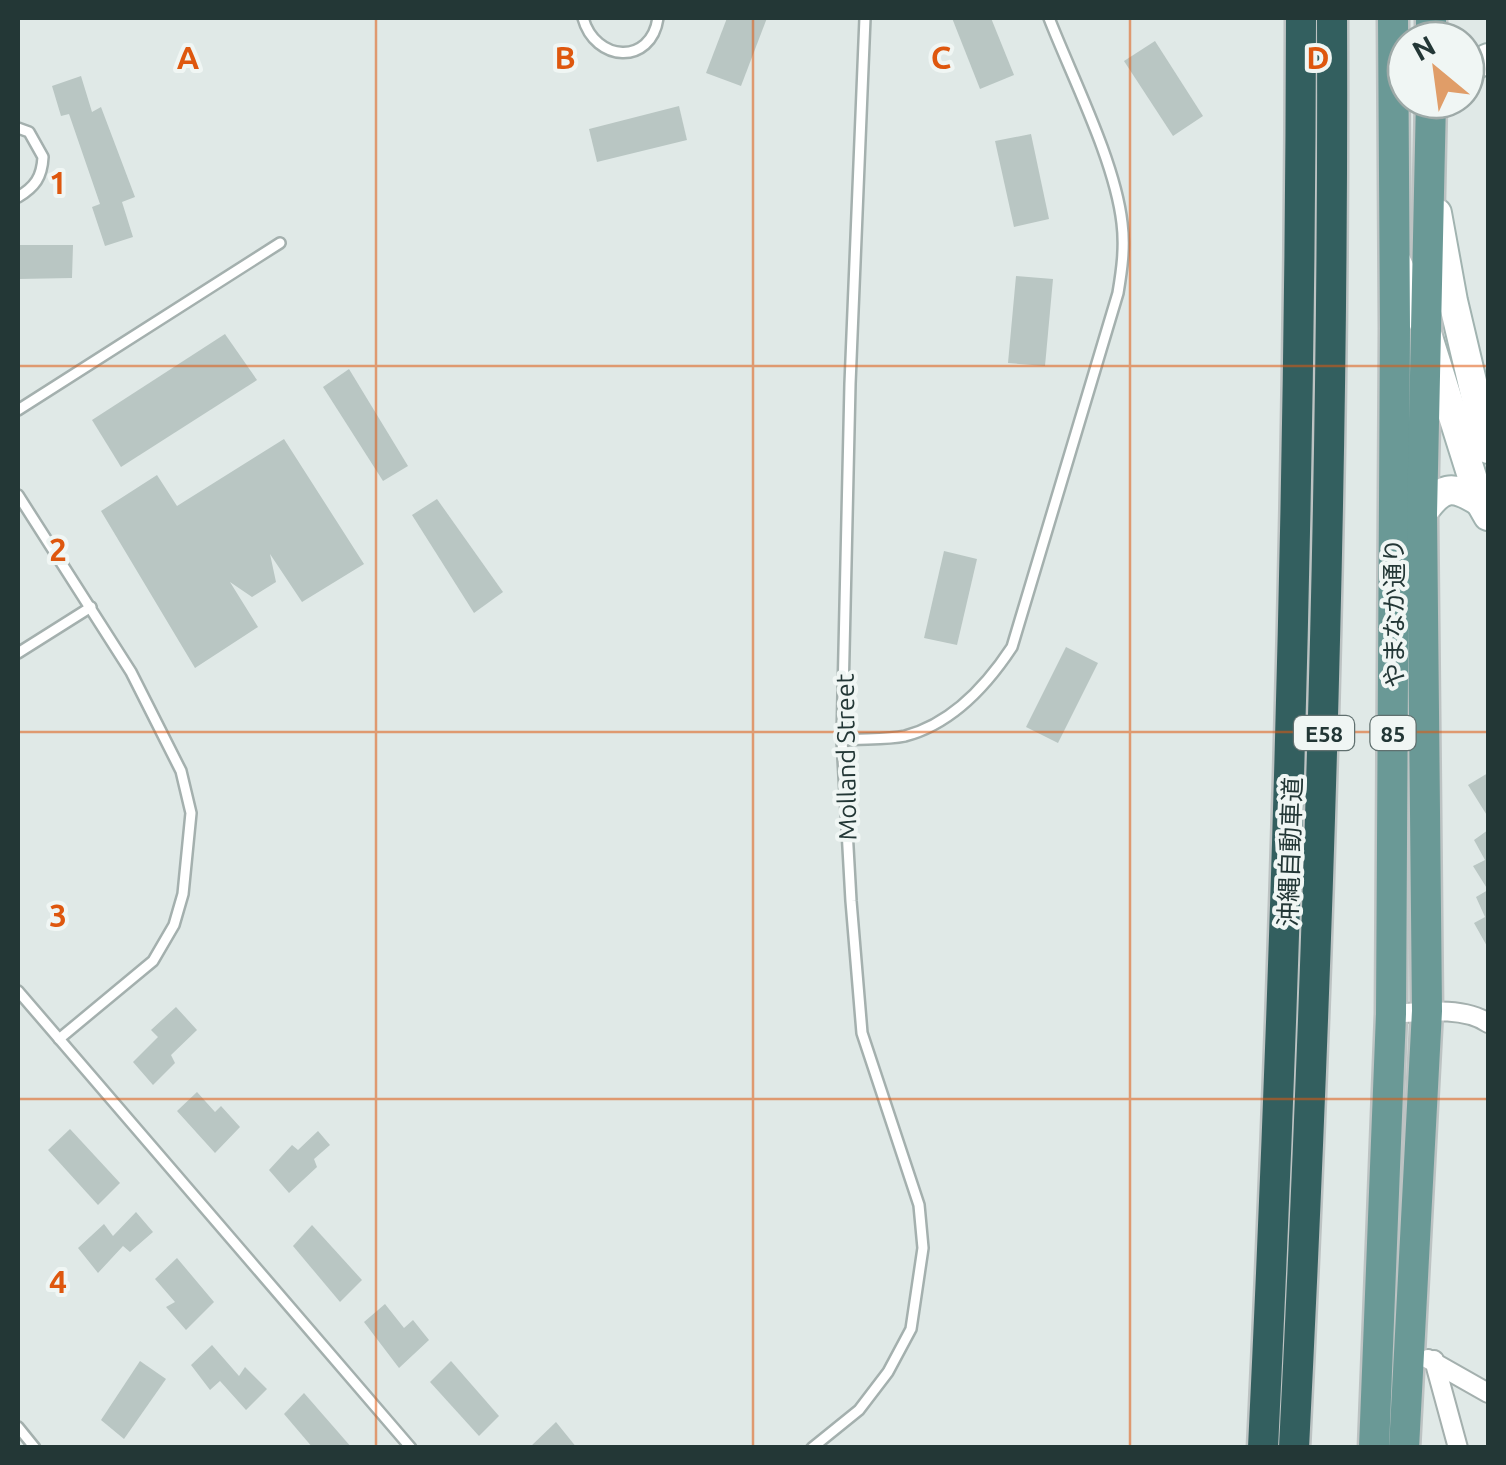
<svg xmlns="http://www.w3.org/2000/svg" width="1506" height="1465" viewBox="0 0 1506 1465" font-family="Ubuntu,'Noto Sans JP',sans-serif">
<rect width="100%" height="100%" fill="#e0e9e7"/>
<g fill="#b9c6c3">
<path d="M 727,18 L 767,18 L 741,86 L 706,73 Z"/>
<path d="M 952,18 L 991,18 L 1014,75 L 980,89 Z"/>
<path d="M 1155,41 L 1203,116 L 1173,136 L 1124,61 Z"/>
<path d="M 81,76 L 92,112 L 101,107 L 135,197 L 122,202 L 133,237 L 105,246 L 92,207 L 100,204 L 69,114 L 61,116 L 52,86 Z"/>
<path d="M 679,106 L 687,140 L 597,162 L 589,129 Z"/>
<path d="M 1031,134 L 1049,219 L 1014,227 L 995,141 Z"/>
<path d="M 18,245 L 73,245 L 72,278 L 18,279 Z"/>
<path d="M 1016,276 L 1053,279 L 1045,366 L 1008,363 Z"/>
<path d="M 225,334 L 257,380 L 121,467 L 92,420 Z"/>
<path d="M 349,369 L 408,466 L 383,481 L 323,387 Z"/>
<path d="M 284,439 L 364,564 L 302,602 L 270,554 L 276,582 L 252,597 L 230,582 L 258,627 L 195,668 L 101,511 L 157,475 L 177,506 Z"/>
<path d="M 437,499 L 503,592 L 474,613 L 412,515 Z"/>
<path d="M 944,551 L 977,559 L 957,645 L 924,638 Z"/>
<path d="M 1066,647 L 1098,663 L 1058,743 L 1026,727 Z"/>
<path d="M 1488,773 L 1488,817 L 1468,785 Z"/>
<path d="M 1488,830 L 1488,948 L 1474,923 L 1485,917 L 1476,897 L 1488,890 L 1473,866 L 1485,860 L 1474,840 Z"/>
<path d="M 176,1007 L 197,1030 L 171,1055 L 175,1063 L 153,1085 L 133,1062 L 158,1037 L 151,1030 Z"/>
<path d="M 197,1092 L 215,1112 L 221,1106 L 240,1127 L 215,1153 L 177,1111 Z"/>
<path d="M 70,1129 L 120,1183 L 98,1205 L 48,1150 Z"/>
<path d="M 318,1131 L 330,1145 L 314,1159 L 317,1167 L 289,1193 L 269,1170 L 292,1145 L 298,1150 Z"/>
<path d="M 136,1212 L 153,1232 L 130,1252 L 123,1246 L 98,1273 L 78,1248 L 104,1224 L 113,1236 Z"/>
<path d="M 312,1225 L 362,1280 L 340,1302 L 293,1246 Z"/>
<path d="M 177,1258 L 214,1302 L 186,1330 L 166,1307 L 175,1302 L 155,1279 Z"/>
<path d="M 385,1304 L 404,1328 L 413,1320 L 429,1340 L 399,1368 L 364,1322 Z"/>
<path d="M 212,1345 L 239,1376 L 245,1367 L 267,1389 L 246,1410 L 220,1381 L 210,1390 L 191,1365 Z"/>
<path d="M 140,1361 L 166,1379 L 124,1439 L 101,1420 Z"/>
<path d="M 451,1361 L 499,1416 L 479,1436 L 430,1382 Z"/>
<path d="M 304,1393 L 352,1448 L 313,1448 L 284,1414 Z"/>
<path d="M 556,1422 L 577,1448 L 529,1448 Z"/>
</g>
<g fill="none" stroke-linecap="round" stroke-linejoin="round">
<defs>
<g id="lane">
<path d="M 583,18 C 595,62 651,66 658,18"/>
<path d="M 18,128 L 29,132 L 43,157 C 42,177 35,187 18,197"/>
<path d="M 18,410 L 280,243"/>
<path d="M 18,495 L 131,672 L 181,771 L 191,813 L 183,894 L 174,925 L 153,961 L 59,1039"/>
<path d="M 18,653 L 91,607"/>
<path d="M 842,740 C 863,738 886,740 905,736 C 951,724 987,685 1012,647 L 1118,293 C 1122,269 1125,247 1122,223 C 1115,161 1072,77 1049,18"/>
<path d="M 18,991 L 411,1448"/>
<path d="M 18,1427 L 35,1448"/>
<path d="M 812,1448 L 859,1410 L 888,1372 L 911,1329 L 923,1248 L 919,1205 L 862,1033 L 851,901 L 842,740 L 850,384 L 865,18"/>
</g>
<g id="street">
<path d="M 1391,1014 C 1421,1012 1463,1006 1488,1023"/>
<path d="M 1428,1359 L 1488,1393"/>
<path d="M 1434,1360 L 1458,1448"/>
</g>
<g id="secondary">
<path d="M 1466,70 L 1488,58"/>
<path d="M 1437,213 L 1453,301 L 1488,449"/>
<path d="M 1396,260 L 1424,324 L 1480,502 L 1488,516"/>
<path d="M 1422,514 C 1442,486 1451,484 1480,502"/>
</g>
<g id="primary">
<path d="M 1431,18 L 1431,40"/>
<path d="M 1374,1448 L 1391,1014 L 1395,328 L 1393,18"/>
<path d="M 1404,1448 L 1427,1011 L 1422,514 L 1431,100"/>
</g>
<g id="highway">
<path d="M 1263,1448 C 1286,971 1300,494 1301,18"/>
<path d="M 1294,1448 C 1318,971 1334,495 1332,18"/>
</g>
</defs>
<use href="#lane" stroke="#a4b0ae" stroke-width="14"/>
<use href="#street" stroke="#a4b0ae" stroke-width="22"/>
<use href="#secondary" stroke="#a1b3b0" stroke-width="32"/>
<use href="#primary" stroke="#bdc3c3" stroke-width="35"/>
<use href="#highway" stroke="#bdc3c3" stroke-width="35"/>
<use href="#lane" stroke="#fff" stroke-width="9"/>
<use href="#street" stroke="#fff" stroke-width="18"/>
<use href="#secondary" stroke="#fff" stroke-width="28"/>
<use href="#primary" stroke="#6a9996" stroke-width="30"/>
<use href="#highway" stroke="#335f5f" stroke-width="30"/>
</g>
<path fill="none" stroke="#de570e" stroke-width="2.5" stroke-opacity="0.55" d="M 376,18 L 376,1448M 753,18 L 753,1448M 1130,18 L 1130,1448M 18,366 L 1488,366M 18,732 L 1488,732M 18,1099 L 1488,1099"/>
<g text-anchor="middle" dominant-baseline="central" stroke-width="8" stroke-linejoin="round" paint-order="stroke">
<g fill="#f0f6f4" stroke="#60706f" stroke-width="2.5">
<rect x="1294" y="716" width="60" height="34" rx="8"/>
<rect x="1370.5" y="716" width="45" height="34" rx="8"/>
</g>
<g font-size="22" font-weight="bold" fill="#233736">
<text x="1324" y="733">E58</text>
<text x="1393" y="733">85</text>
</g>
<g font-size="25" fill="#233736" stroke="#f0f6f4">
<text transform="translate(1394 613) rotate(-90)">やまなか通り</text>
<text transform="translate(846 757) rotate(-91)">Molland Street</text>
<text transform="translate(1290 852) rotate(-88)">沖縄自動車道</text>
</g>
</g>
<g font-size="32" text-anchor="middle" font-weight="bold" fill="#de570e" stroke="#f0f6f4" stroke-width="8" stroke-linejoin="round" paint-order="stroke">
<text x="188" y="69">A</text>
<text x="565" y="69">B</text>
<text x="941" y="69">C</text>
<text x="1318" y="69">D</text>
<text x="58" y="194">1</text>
<text x="58" y="561">2</text>
<text x="58" y="927">3</text>
<text x="58" y="1293">4</text>
</g>
<rect width="1506" height="1465" fill="none" stroke="#233736" stroke-width="40"/>
<g transform="translate(1436 70) rotate(331)"><circle r="48" fill="#f0f6f4" stroke="#9eaaa8" stroke-width="2.5"/>
<path d="M0-8L18 38L0 25L-18 38Z" fill="#e09d68"/>
<text y="-15" font-size="28" font-weight="bold" text-anchor="middle" fill="#233736">N</text>
</g>
</svg>
